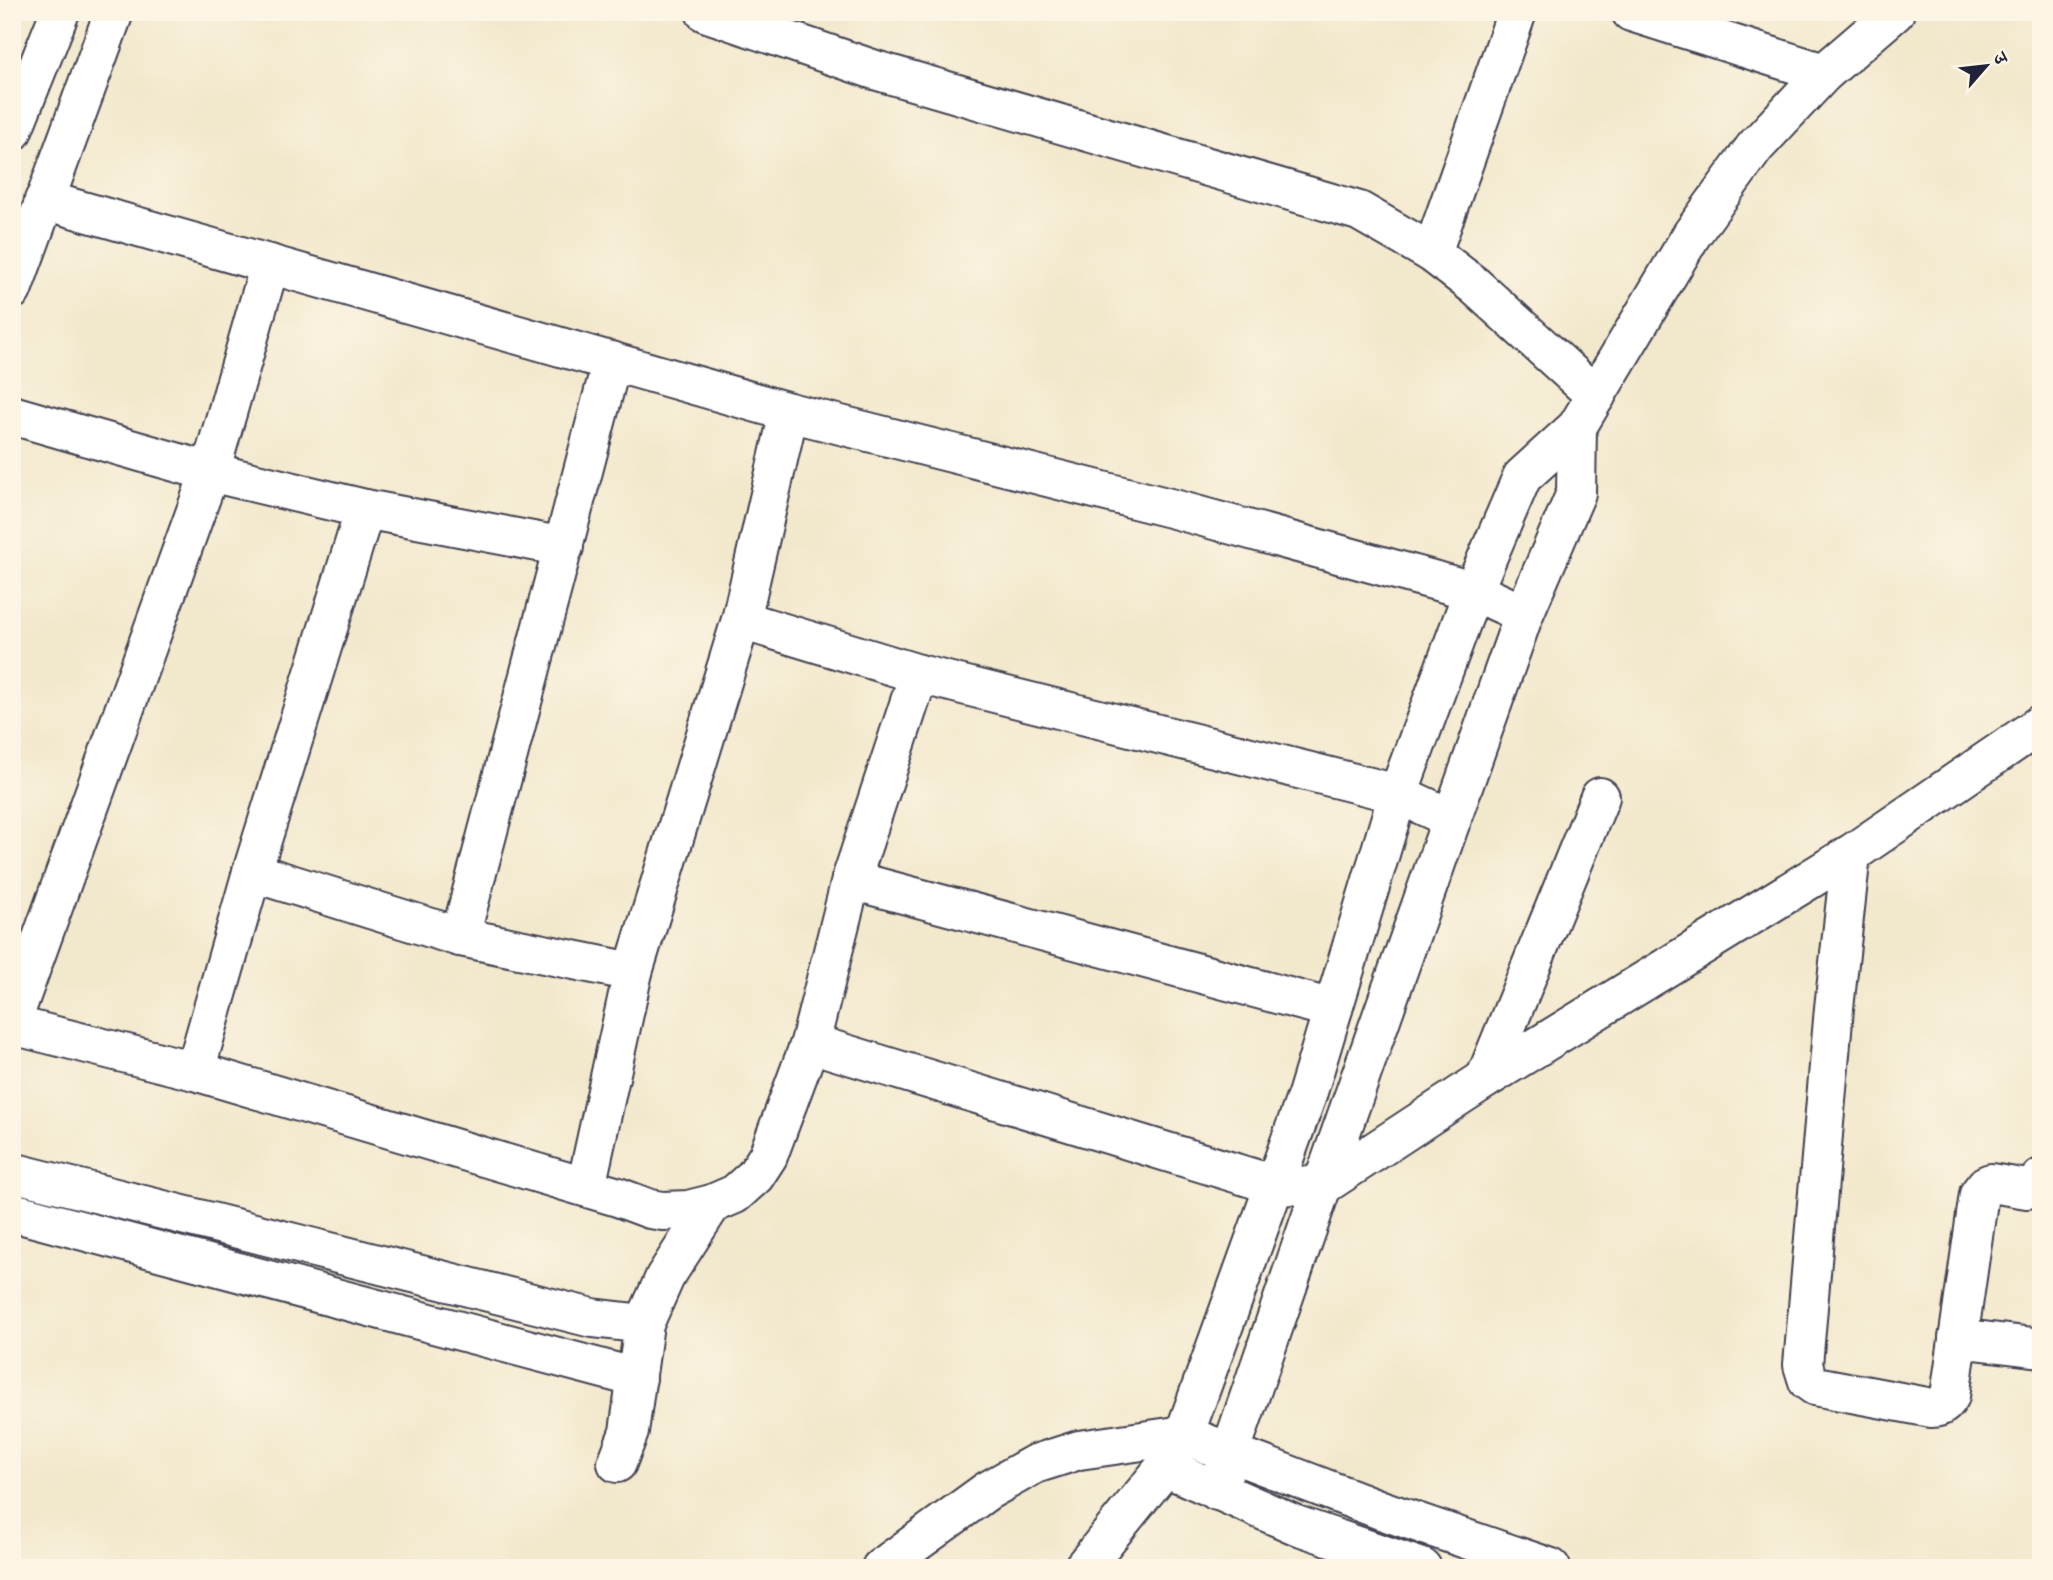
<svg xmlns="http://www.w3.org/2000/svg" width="2053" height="1580" viewBox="0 0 2053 1580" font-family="'Old Standard TT','Noto Serif Devanagari',serif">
<rect width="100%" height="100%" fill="#fcf5e5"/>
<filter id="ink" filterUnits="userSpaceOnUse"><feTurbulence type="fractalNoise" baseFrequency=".0143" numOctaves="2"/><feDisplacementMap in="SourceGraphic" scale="14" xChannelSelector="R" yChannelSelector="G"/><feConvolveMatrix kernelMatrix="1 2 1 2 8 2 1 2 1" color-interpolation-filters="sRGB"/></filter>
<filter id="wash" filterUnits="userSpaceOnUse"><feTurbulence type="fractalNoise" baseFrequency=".00686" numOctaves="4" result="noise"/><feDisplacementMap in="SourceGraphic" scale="28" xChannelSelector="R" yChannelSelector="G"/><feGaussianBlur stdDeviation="1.57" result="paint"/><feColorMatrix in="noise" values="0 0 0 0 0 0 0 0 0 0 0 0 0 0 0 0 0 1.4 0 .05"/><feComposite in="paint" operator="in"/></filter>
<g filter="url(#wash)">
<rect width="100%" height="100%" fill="#f2e8cc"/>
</g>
<g filter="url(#ink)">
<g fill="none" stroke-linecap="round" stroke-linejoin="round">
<defs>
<g id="minor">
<path d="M 705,12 L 875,70 L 1359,211 L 1432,253 L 1475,286 L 1596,396"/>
<path d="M 1631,12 L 1824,73"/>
<path d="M 12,132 L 60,12"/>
<path d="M 44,200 L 789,412 L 1174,509 L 1473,591 L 1524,614"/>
<path d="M 1432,253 L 1517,12"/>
<path d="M 12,290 L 114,12"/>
<path d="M 12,415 L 210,472 L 365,509 L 564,547"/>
<path d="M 741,620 L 919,674 L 1398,794 L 1452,819"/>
<path d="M 1851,854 L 1834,1008 L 1803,1365 L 1808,1381 L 1815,1386 L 1932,1408 C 1941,1408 1945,1404 1950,1396 L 1979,1194 L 1986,1185 L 1991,1183 L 2027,1189 L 2033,1187 L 2041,1178"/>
<path d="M 252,872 L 460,937 L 633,972"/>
<path d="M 851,880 L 1333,1009"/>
<path d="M 460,937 L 612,361"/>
<path d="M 12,1021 L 210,472 L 270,264"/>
<path d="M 12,1025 L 195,1071 L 618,1197 L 650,1209 L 663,1211 L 688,1210 L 712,1204 L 735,1194 L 755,1176 L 768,1156 L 810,1043 L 851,880 L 919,674"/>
<path d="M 810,1043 L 1275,1185 L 1322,1186 L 1485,1079 L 1851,854 L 2041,724"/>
<path d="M 195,1071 L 252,872 L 365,509"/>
<path d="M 1485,1079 L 1600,797"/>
<path d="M 12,1172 L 592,1318 L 644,1324"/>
<path d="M 586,1187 L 633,972 L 741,620 L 789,412"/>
<path d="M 12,1212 L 637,1378"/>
<path d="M 1958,1338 L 2041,1348"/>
<path d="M 617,1463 L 629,1432 L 644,1324 L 665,1277 L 712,1204"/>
<path d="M 1165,1467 L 1296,1525 L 1422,1568"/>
<path d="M 1217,1491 L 1322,1186 L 1524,614 L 1576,493 L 1577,427"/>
<path d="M 881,1568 L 987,1491 L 1035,1464 L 1079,1450 L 1184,1435 L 1381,1510 L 1551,1568"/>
<path d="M 1083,1568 L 1165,1467 L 1184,1435 L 1307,1095 L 1398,794 L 1473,591 L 1522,477 L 1577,427 L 1692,234 L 1755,147 L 1824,73 L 1895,12"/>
</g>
</defs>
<use href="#minor" stroke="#414051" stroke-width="42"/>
<use href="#minor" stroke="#fff" stroke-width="38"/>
</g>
</g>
<rect width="2053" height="1580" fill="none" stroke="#fcf5e5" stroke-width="42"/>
<g transform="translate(1986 66) rotate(62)" stroke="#fcf5e5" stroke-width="5" paint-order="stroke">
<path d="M0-5L12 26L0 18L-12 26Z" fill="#22223b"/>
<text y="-10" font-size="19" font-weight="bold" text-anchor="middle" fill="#22223b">उ</text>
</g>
</svg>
